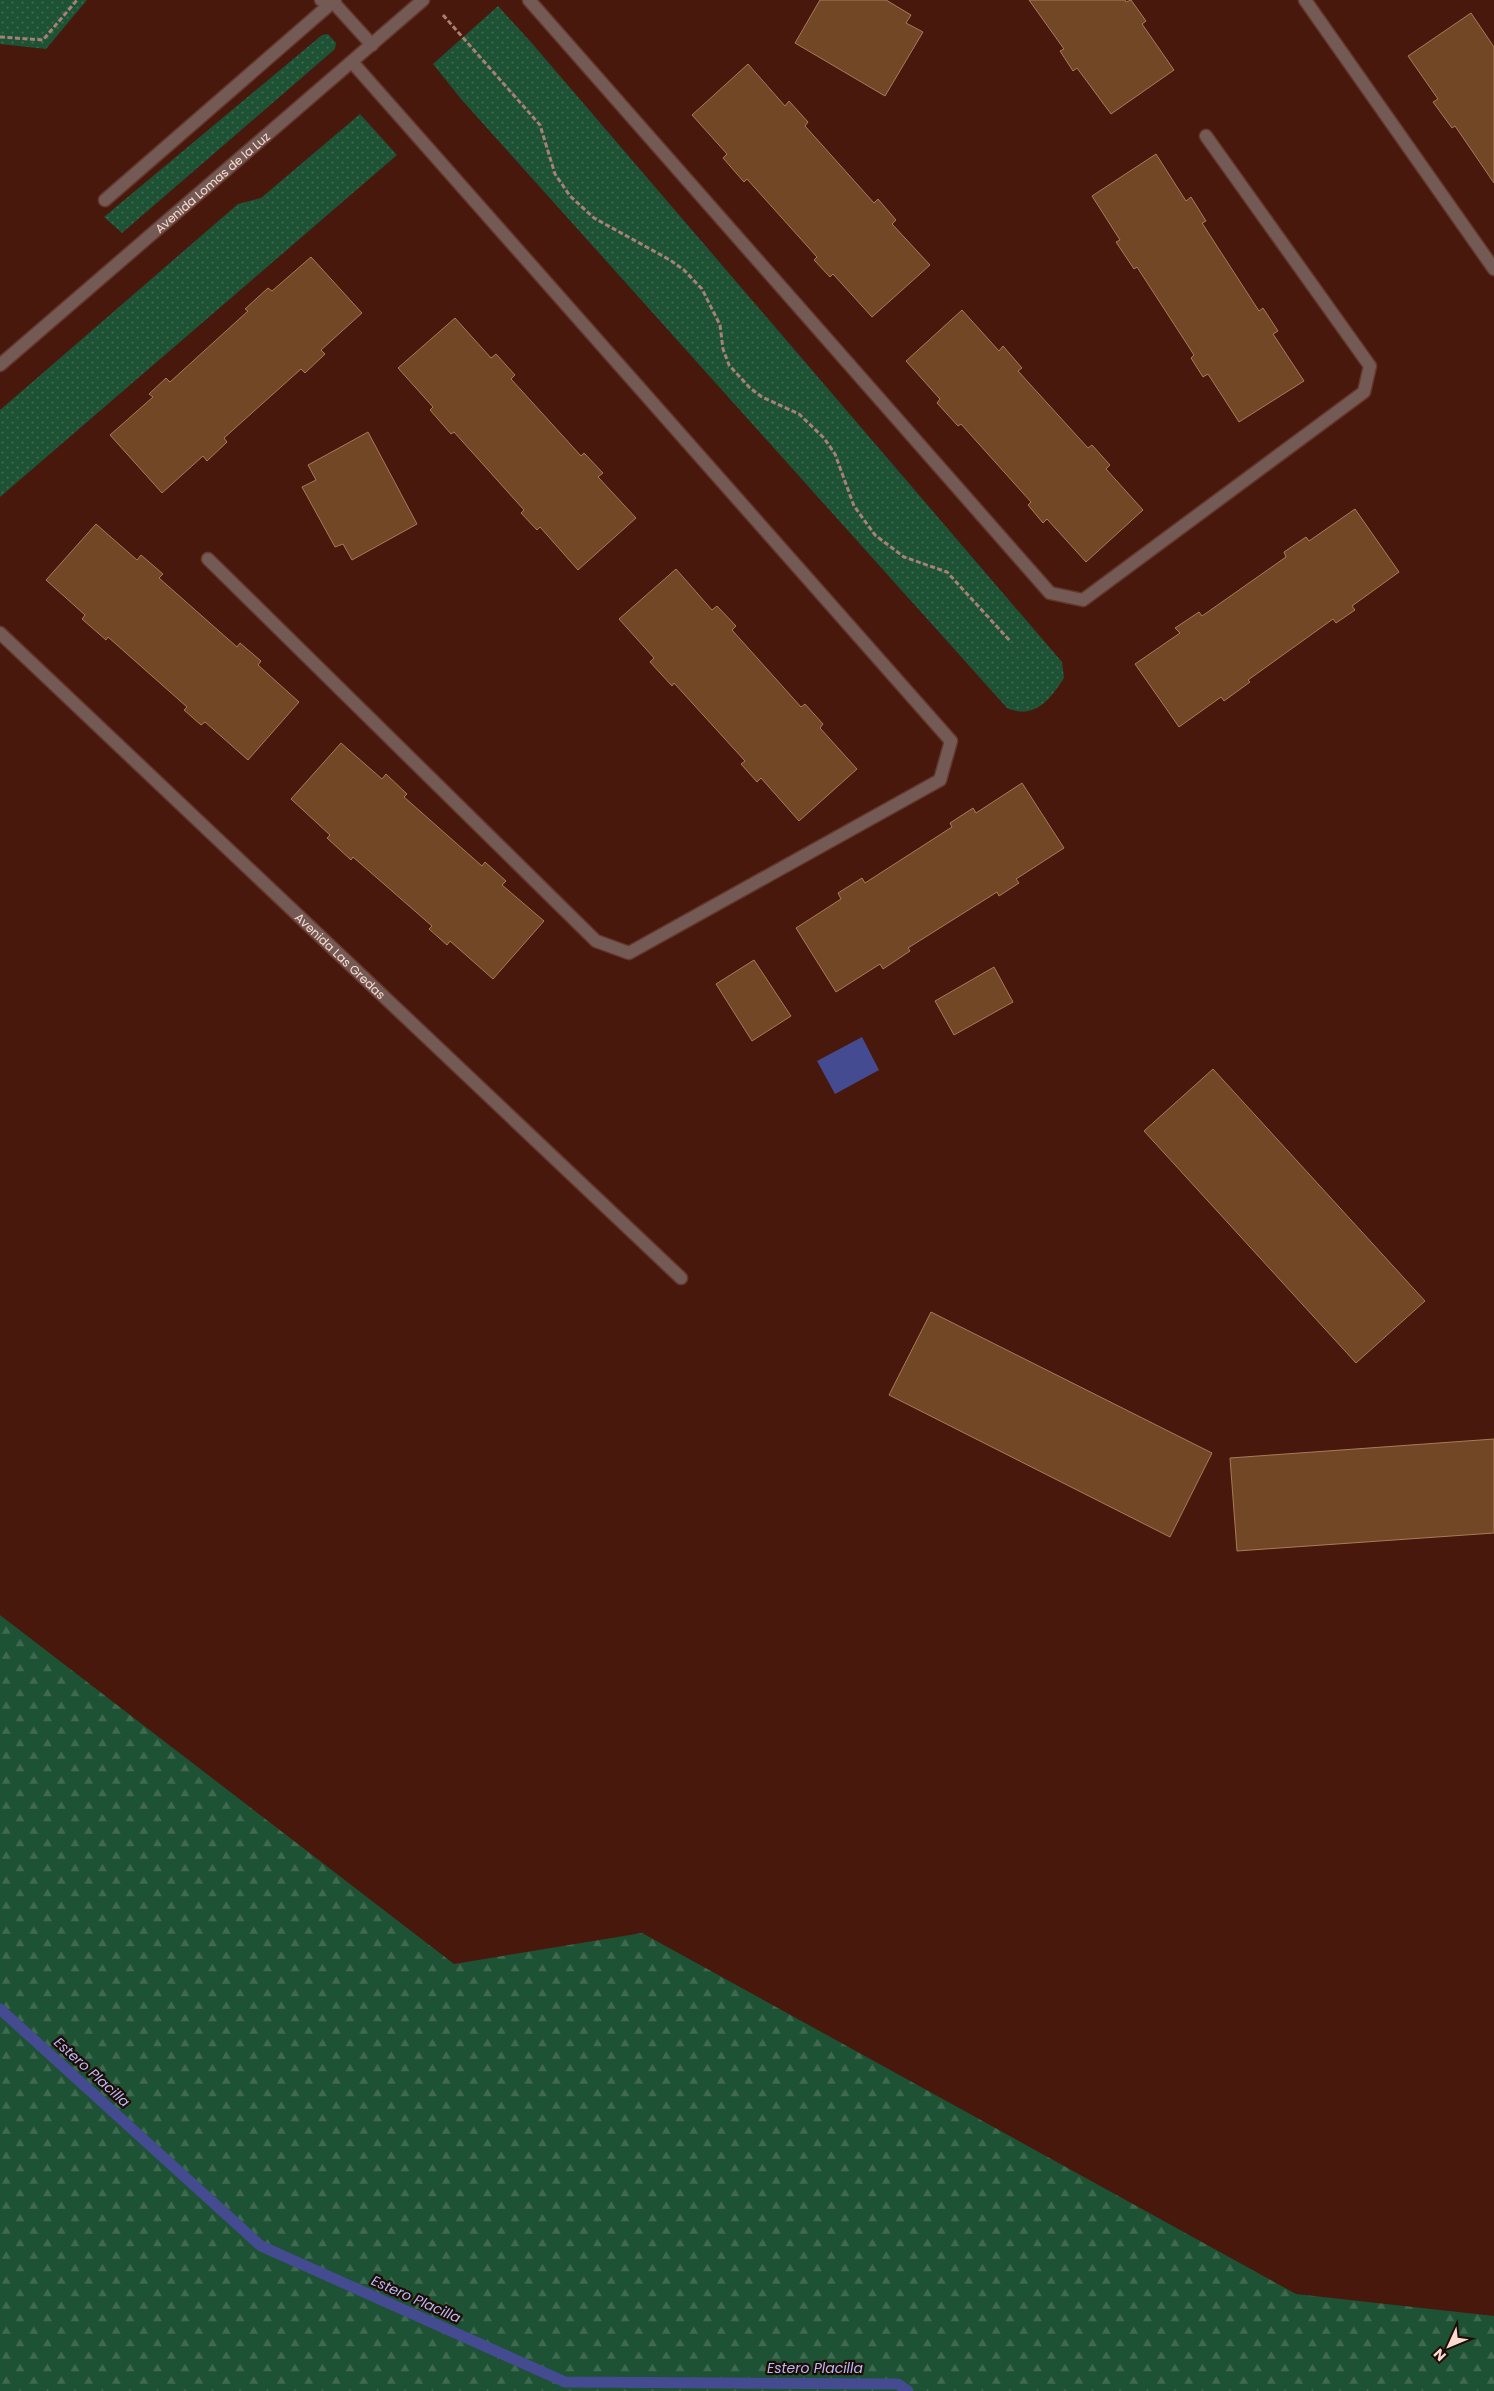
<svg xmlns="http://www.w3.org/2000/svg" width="1494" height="2391" viewBox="0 0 1494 2391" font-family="Poppins,sans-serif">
<defs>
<pattern id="green-dots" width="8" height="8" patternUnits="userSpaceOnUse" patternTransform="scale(1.25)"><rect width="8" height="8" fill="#1d5234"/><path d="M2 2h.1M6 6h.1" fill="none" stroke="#3f6a50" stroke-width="1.8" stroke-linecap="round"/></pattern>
<pattern id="forest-firs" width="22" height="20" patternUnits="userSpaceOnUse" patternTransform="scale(1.25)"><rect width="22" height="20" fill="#1d5234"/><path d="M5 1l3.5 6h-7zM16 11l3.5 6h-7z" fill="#3f6a50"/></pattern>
</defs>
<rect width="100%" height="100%" fill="#48180c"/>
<g fill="url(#green-dots)">
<path d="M 0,0 L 87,0 L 46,49 L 0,44 Z"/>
<path d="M 498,6 L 530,41 L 1062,662 L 1064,678 C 1050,700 1034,720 1007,708 L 461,99 L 433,64 Z"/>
<path d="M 328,34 L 336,43 L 335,49 L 122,233 L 104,217 L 322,35 Z"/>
<path d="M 360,114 L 397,155 L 0,497 L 0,410 L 238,204 L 261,198 Z"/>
</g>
<path fill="url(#forest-firs)" d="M 0,1615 L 454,1964 L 642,1933 L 1296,2294 L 1494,2316 L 1494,2391 L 0,2391 Z"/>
<path fill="#444b90" d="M 862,1037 L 879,1070 L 835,1094 L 817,1061 Z"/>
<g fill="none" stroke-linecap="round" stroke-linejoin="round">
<path stroke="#444b90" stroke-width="11" d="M 0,2009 L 261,2246 L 565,2382 L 898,2384 L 908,2391"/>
</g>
<g fill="#724726" stroke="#aa7a59">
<path d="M 820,0 L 886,0 L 911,15 L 906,23 L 923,32 L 885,96 L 795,43 Z"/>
<path d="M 1029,0 L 1125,0 L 1126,2 L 1131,0 L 1146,21 L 1142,24 L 1174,70 L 1111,114 L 1077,68 L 1073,71 L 1060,51 L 1064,49 Z"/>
<path d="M 1471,13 L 1494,47 L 1494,183 L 1455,126 L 1452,128 L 1433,102 L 1438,99 L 1408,56 Z"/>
<path d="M 748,64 L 785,106 L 789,101 L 808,122 L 805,126 L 874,203 L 878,199 L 896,220 L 892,224 L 930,265 L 872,317 L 833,274 L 830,277 L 814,260 L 817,257 L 747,179 L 744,182 L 723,158 L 727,154 L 692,115 Z"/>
<path d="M 1156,154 L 1186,201 L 1191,197 L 1206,221 L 1202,223 L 1259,311 L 1263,308 L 1278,331 L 1273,334 L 1304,381 L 1239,422 L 1208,374 L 1203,377 L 1191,358 L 1194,355 L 1137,267 L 1134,269 L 1116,242 L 1120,240 L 1092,196 Z"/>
<path d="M 311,257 L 362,313 L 321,350 L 325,354 L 305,373 L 301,369 L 224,438 L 227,442 L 207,461 L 203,456 L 162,493 L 110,435 L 153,397 L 149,394 L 166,378 L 170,382 L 248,311 L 245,309 L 268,288 L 272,291 Z"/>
<path d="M 962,310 L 999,351 L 1003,346 L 1022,368 L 1018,371 L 1088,448 L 1092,445 L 1110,465 L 1106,469 L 1143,510 L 1086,562 L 1047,519 L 1043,523 L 1028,505 L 1031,502 L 961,424 L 958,426 L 937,403 L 940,399 L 906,361 Z"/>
<path d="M 455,318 L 491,358 L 496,354 L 515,375 L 511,379 L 581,456 L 584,453 L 603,473 L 598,477 L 636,518 L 578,570 L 540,527 L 537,530 L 521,513 L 524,510 L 454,432 L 451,434 L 430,410 L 433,407 L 398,368 Z"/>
<path d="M 368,432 L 417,524 L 352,560 L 343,544 L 335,547 L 302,487 L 316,480 L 308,465 Z"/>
<path d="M 1355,509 L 1399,572 L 1352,606 L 1355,610 L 1336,623 L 1333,619 L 1248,680 L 1250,682 L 1224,701 L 1221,697 L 1179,727 L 1135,664 L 1180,633 L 1175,628 L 1199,612 L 1202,616 L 1286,557 L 1284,552 L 1306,537 L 1309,541 Z"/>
<path d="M 96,524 L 137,560 L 141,555 L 163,574 L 159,578 L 237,647 L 240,643 L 261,661 L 258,665 L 299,702 L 248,760 L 205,722 L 201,725 L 184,710 L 187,707 L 108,637 L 106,640 L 82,619 L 85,615 L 46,580 Z"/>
<path d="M 676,569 L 712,610 L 717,606 L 736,626 L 732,630 L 801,707 L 805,704 L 823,724 L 820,728 L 857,769 L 799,821 L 761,778 L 757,782 L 741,764 L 745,761 L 674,683 L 672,686 L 650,662 L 654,658 L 619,619 Z"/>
<path d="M 341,743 L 382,779 L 386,774 L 407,794 L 404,797 L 482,866 L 485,862 L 506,881 L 502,885 L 544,921 L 493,979 L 450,941 L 447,945 L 429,929 L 432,926 L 353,857 L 351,860 L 327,838 L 330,835 L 291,799 Z"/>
<path d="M 1022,783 L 1064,848 L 1016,879 L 1019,883 L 999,896 L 997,892 L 908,948 L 910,951 L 883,969 L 880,964 L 836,992 L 796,928 L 841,899 L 838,893 L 862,878 L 865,883 L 952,827 L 950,823 L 973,808 L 976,813 Z"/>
<path d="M 754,960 L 791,1016 L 752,1041 L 716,984 Z"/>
<path d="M 994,967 L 1013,1002 L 954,1035 L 935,1001 Z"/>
<path d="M 1213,1069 L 1425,1301 L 1356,1363 L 1144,1131 Z"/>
<path d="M 931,1312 L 1212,1453 L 1170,1537 L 889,1395 Z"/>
<path d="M 1494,1439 L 1494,1533 L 1237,1551 L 1230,1458 Z"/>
</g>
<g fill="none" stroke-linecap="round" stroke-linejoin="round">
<defs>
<g id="lane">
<path d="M 529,0 L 1050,593 L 1083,600 L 1364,392 L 1370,366 L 1206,136"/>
<path d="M 1305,0 L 1494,269"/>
<path d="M 208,559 L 596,941 L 629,953 L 940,780 L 951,741 L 352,62"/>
</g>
<g id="street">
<path d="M 321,0 L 333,2 L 372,45"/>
<path d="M 105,200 L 335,0"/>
<path id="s1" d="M 0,365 L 423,0"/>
<path id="s2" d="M 0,633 L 681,1278"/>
</g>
</defs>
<use href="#lane" stroke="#64372c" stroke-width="15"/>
<use href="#street" stroke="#64372c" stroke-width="15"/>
<g stroke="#a78076" stroke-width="3" stroke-dasharray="5 2.5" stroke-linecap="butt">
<path d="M 443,15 L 540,125 L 555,174 L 570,196 L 594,218 L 670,260 L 684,270 L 702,289 L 720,325 L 723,349 L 729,365 L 750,388 L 762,397 L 799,414 L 824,438 L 835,454 L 854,506 L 875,535 L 904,557 L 947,572 L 1011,642"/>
<path d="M 0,37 L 43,40 L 77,0"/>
</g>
<use href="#lane" stroke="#735a54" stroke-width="12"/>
<use href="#street" stroke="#735a54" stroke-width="12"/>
</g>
<g text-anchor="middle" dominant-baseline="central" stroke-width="4.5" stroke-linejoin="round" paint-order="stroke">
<g font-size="12" fill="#fadad1" stroke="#200b06">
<text stroke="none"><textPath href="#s1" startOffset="280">Avenida Lomas de la Luz</textPath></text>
<text stroke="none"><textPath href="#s2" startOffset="469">Avenida Las Gredas</textPath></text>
</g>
<g font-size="14" font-style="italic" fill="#b2bdf9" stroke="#200b06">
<text transform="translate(92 2072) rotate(42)">Estero Placilla</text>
<text transform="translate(416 2299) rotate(24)">Estero Placilla</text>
<text x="815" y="2368">Estero Placilla</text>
</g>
</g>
<g transform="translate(1449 2346) rotate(226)" stroke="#200b06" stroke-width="4" paint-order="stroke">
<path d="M0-4L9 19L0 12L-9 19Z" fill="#fadad1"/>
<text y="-8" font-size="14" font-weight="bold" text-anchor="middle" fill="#fadad1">N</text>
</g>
</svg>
